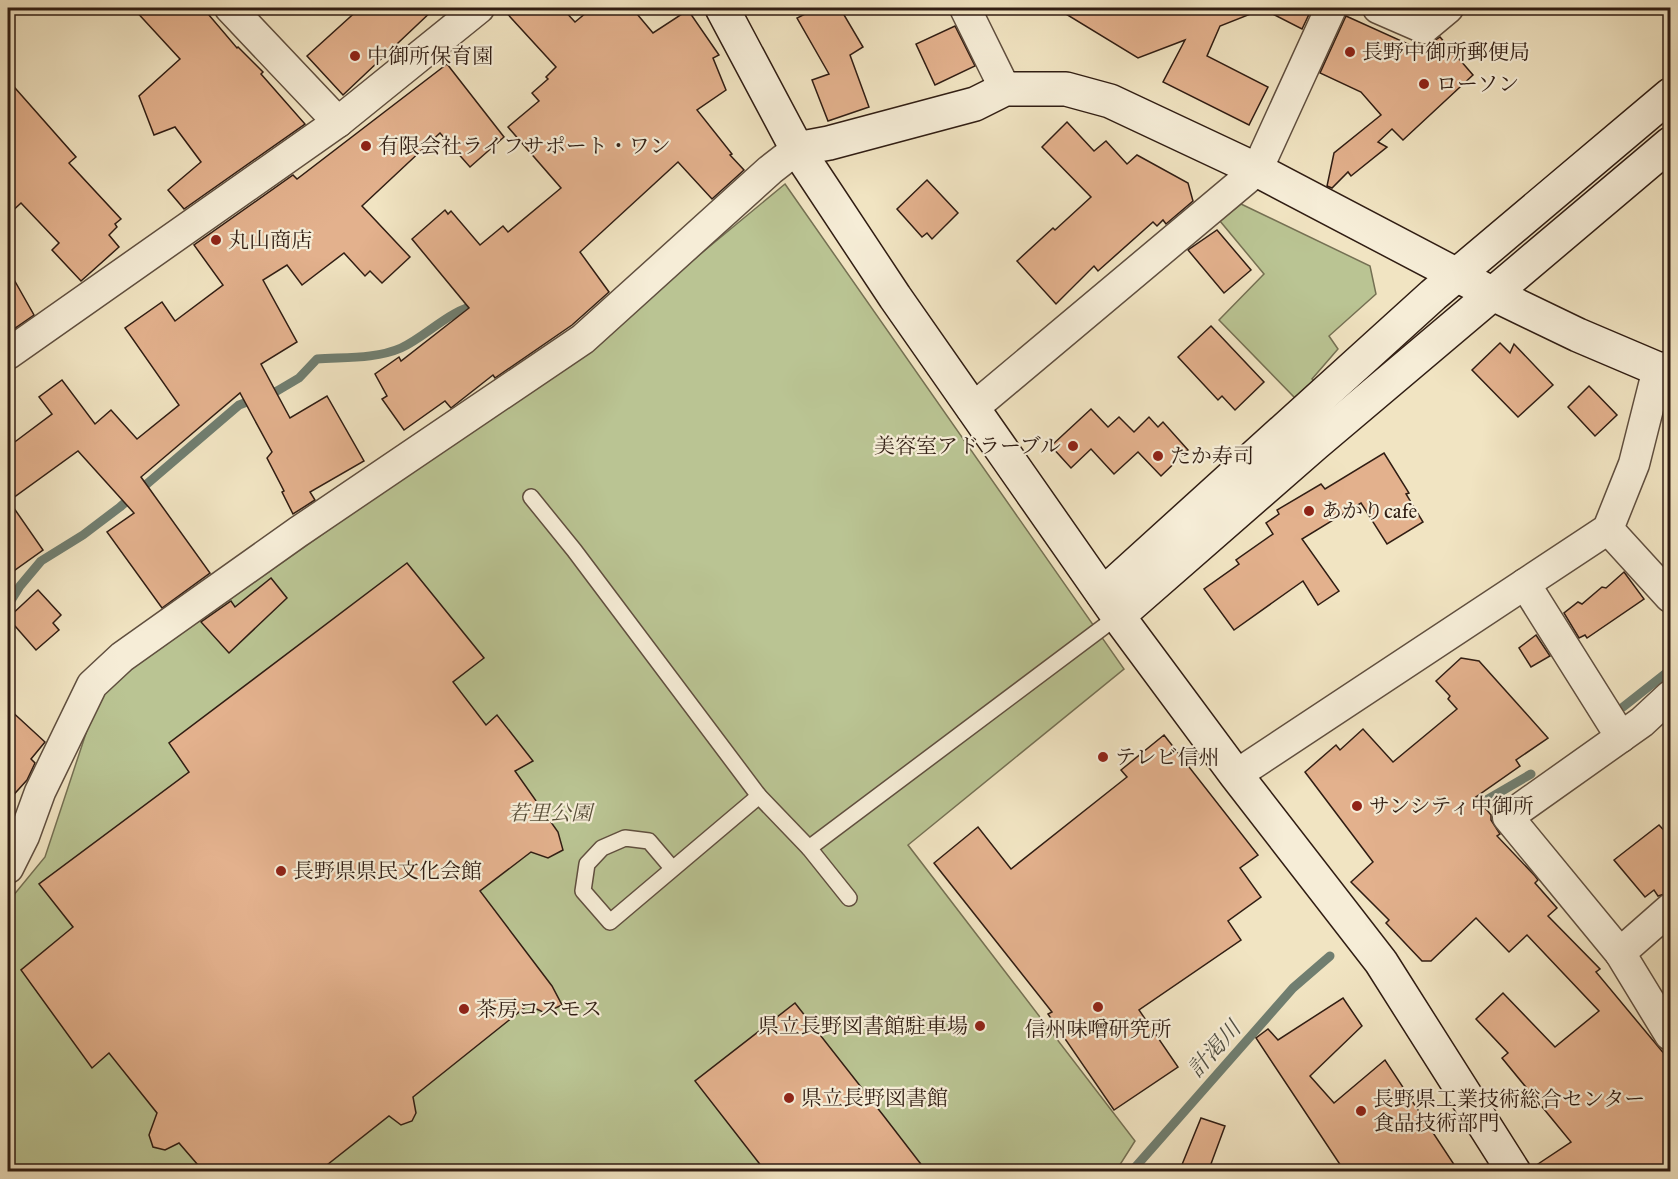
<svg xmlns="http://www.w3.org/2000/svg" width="1678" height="1179" viewBox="0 0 1678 1179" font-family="'IM FELL Great Primer','Noto Serif JP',serif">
<rect width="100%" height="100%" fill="#f1e4c2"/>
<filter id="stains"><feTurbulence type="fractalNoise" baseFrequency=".00333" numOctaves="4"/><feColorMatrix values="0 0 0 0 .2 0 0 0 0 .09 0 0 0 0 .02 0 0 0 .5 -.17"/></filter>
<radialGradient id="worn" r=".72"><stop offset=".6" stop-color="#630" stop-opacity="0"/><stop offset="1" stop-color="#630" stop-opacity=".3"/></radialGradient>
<g fill="#bac493" stroke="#757053" stroke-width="1.5">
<path d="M 785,184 L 1124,669 L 908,845 L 1135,1141 L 1116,1171 L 8,1172 L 8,902 L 45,857 L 97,700 L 133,668 L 589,346 Z"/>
<path d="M 1241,204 L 1370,266 L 1376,294 L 1329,336 L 1338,349 L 1312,379 L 1319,385 L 1329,433 L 1219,320 L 1264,274 L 1220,221 Z"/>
</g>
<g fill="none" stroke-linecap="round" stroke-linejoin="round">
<g stroke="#707e70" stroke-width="9">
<path d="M 8,605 L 20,586 L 41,561 L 83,535 L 120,507 L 239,405 L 277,391 L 299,378 L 317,359 C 344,357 376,359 401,348 C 427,336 450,309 479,305"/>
<path d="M 1623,707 L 1670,670"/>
<path d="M 1471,809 L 1531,774"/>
<path d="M 1131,1172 L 1293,988 L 1330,956"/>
</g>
</g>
<g fill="#e3b18d" stroke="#301d13" stroke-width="1.5">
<path d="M 133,8 L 203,8 L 237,48 L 238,47 L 263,72 L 261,74 L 305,124 L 184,209 L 168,190 L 201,162 L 175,127 L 154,135 L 139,96 L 180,59 Z"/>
<path d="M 360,8 L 435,8 L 343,95 L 307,56 Z"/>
<path d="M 502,8 L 562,8 L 575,22 L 592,8 L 632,8 L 653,33 L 688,10 L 719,55 L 713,58 L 726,90 L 697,110 L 732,154 L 730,155 L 744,170 L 712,199 L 678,162 L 580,252 L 609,292 L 572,325 L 495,378 L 493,375 L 451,408 L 445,401 L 404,430 L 382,399 L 387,396 L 375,374 L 399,357 L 401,361 L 469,308 L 412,239 L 445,210 L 448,214 L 451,211 L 480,245 L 503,226 L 508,232 L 561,188 L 508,127 L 539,101 L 532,93 L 548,79 L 546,77 L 556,67 Z"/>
<path d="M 817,8 L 840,8 L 863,47 L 850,55 L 869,107 L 828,121 L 812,80 L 829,74 L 797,18 Z"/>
<path d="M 1056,8 L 1312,8 L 1302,29 L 1263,9 L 1220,26 L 1207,56 L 1268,87 L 1249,125 L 1163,82 L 1185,40 L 1138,58 Z"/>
<path d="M 1346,16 L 1421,50 L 1440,37 L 1473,75 L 1403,140 L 1392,129 L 1378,142 L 1387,147 L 1351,176 L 1348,172 L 1332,188 L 1327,186 L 1334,153 L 1381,115 L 1361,92 L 1320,73 Z"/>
<path d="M 955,26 L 975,66 L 935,85 L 916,44 Z"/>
<path d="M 447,64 L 504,137 L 470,167 L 440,133 L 362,206 L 410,257 L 382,283 L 370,271 L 365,276 L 344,253 L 302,285 L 287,265 L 263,280 L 297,342 L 261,364 L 290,418 L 327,396 L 364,461 L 310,492 L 315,500 L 293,514 L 282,492 L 284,491 L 267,458 L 272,452 L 240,393 L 141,477 L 210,573 L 162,608 L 107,532 L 134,513 L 78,451 L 9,501 L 43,550 L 8,575 L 8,447 L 52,414 L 39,397 L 62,380 L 95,424 L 111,410 L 137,439 L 179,405 L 125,328 L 162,302 L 175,321 L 223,285 L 194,245 L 293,175 L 297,179 Z"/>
<path d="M 8,80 L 76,157 L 69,163 L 121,219 L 115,224 L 117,227 L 109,235 L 119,247 L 81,281 L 52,250 L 59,243 L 21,203 L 8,215 Z"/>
<path d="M 1067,122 L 1094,151 L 1106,141 L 1127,164 L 1137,155 L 1188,183 L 1193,201 L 1166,224 L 1163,220 L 1157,226 L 1153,222 L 1098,271 L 1094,266 L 1056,304 L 1017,261 L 1053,228 L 1055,230 L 1091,197 L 1042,147 Z"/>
<path d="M 927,180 L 958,213 L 932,239 L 927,233 L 922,237 L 897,209 Z"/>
<path d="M 1217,230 L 1251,270 L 1224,293 L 1188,250 Z"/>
<path d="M 8,269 L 34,315 L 8,333 Z"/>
<path d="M 1211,326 L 1264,382 L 1235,410 L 1222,396 L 1218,400 L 1178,357 Z"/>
<path d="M 1500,343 L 1510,353 L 1514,344 L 1553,385 L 1518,417 L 1472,370 Z"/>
<path d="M 1589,386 L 1617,415 L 1595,436 L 1568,407 Z"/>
<path d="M 1091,409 L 1108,427 L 1119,417 L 1134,432 L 1149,417 L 1158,427 L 1163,422 L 1188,450 L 1161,476 L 1138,452 L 1114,474 L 1091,449 L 1071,468 L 1051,446 Z"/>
<path d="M 1384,453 L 1409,493 L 1406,494 L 1423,522 L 1387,544 L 1361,503 L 1302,539 L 1339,591 L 1318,605 L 1303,581 L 1234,630 L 1204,589 L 1239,564 L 1236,560 L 1273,534 L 1266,523 L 1279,514 L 1277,510 L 1321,484 L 1325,489 Z"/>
<path d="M 407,563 L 484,658 L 453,682 L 486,725 L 497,715 L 533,761 L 515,771 L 558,832 L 563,850 L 548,858 L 531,852 L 480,891 L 552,986 L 562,1005 L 545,1013 L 528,1005 L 413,1097 L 416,1113 L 412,1121 L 401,1125 L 389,1116 L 318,1172 L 204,1172 L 179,1143 L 165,1150 L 153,1147 L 149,1135 L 157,1113 L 109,1053 L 92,1068 L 21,970 L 73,927 L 39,884 L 189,772 L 169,743 Z"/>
<path d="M 1624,572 L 1644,599 L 1587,638 L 1585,635 L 1579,638 L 1564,613 L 1578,602 L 1582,604 L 1602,587 L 1606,588 Z"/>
<path d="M 271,578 L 287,598 L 229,653 L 201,622 L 231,601 L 235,607 Z"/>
<path d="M 38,590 L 61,615 L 53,623 L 59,630 L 36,650 L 8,618 Z"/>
<path d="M 1536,635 L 1550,656 L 1531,667 L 1519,648 Z"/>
<path d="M 1461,658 L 1479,661 L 1548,738 L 1516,760 L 1520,766 L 1476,797 L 1491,815 L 1491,820 L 1500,834 L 1497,836 L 1535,876 L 1538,880 L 1535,883 L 1557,908 L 1548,916 L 1600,969 L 1596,972 L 1671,1062 L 1671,1172 L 1533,1172 L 1532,1168 L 1571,1142 L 1502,1058 L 1508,1053 L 1476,1019 L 1503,993 L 1555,1047 L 1599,1011 L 1527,935 L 1509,952 L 1476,918 L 1431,961 L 1422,961 L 1386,923 L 1389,920 L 1351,882 L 1373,862 L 1305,772 L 1336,745 L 1340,750 L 1363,729 L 1393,762 L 1457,709 L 1448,699 L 1450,696 L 1436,681 Z"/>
<path d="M 8,708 L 45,742 L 31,759 L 35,763 L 27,780 L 8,801 Z"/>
<path d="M 1164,735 L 1258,855 L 1240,868 L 1261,897 L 1228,921 L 1241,940 L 1139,1010 L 1178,1067 L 1114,1110 L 1048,1014 L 1052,1012 L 934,863 L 978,827 L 1011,869 L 1127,777 L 1121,770 Z"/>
<path d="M 1659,825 L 1671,838 L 1671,892 L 1658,896 L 1654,890 L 1645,897 L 1614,860 Z"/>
<path d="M 1343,998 L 1362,1026 L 1310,1076 L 1334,1103 L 1385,1060 L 1459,1172 L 1345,1172 L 1256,1038 L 1268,1029 L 1278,1040 Z"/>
<path d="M 795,1003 L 883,1115 L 927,1172 L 766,1172 L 695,1081 Z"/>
<path d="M 1201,1118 L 1225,1126 L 1208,1172 L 1179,1172 Z"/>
</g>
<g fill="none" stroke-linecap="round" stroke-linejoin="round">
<defs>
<g id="lane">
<path d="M 531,497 L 574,550 L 759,796 L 809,848 L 1118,616"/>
<path d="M 809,848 L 849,898"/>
<path d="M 672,868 L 649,841 L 625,838 L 602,848 L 587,864 L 583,891 L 610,922 L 759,796"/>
</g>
<g id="street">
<path d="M 230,8 L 338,122"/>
<path d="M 965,8 L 1005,89"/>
<path d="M 1378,8 L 1424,28 L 1448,8"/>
<path d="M 8,354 L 338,122 L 479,8"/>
<path d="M 972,409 L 1257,170 L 1331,8"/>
<path d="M 1608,529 L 1670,597"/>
<path d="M 1525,584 L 1621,737"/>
<path d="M 1236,775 L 1608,529 L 1634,464 L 1658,369"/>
<path d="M 8,868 L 24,836 L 40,792 L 92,685 L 122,657 L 298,532 L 583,339 L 770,170 L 797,149"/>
<path d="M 1670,909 L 1620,953 L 1670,1035"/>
<path d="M 1620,953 L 1508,817 L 1642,722 L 1670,696"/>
</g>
<g id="secondary">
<path d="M 722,8 L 797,149 L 895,297 L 1118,616 L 1236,775 L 1381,962 L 1514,1172"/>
<path d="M 797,149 L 829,143 L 975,104 L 1005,89 L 1066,89 L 1110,101 L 1257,170 L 1493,294 L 1578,335 L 1658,369 L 1670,369"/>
<path d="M 1103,594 L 1433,295 L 1670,95"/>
<path d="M 1118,616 L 1315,444 L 1670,144"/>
</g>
</defs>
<use href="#lane" stroke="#604f3f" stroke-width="18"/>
<use href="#street" stroke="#604f3f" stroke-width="33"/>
<use href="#secondary" stroke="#301d13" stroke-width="36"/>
<use href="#lane" stroke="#f6edd7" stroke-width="15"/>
<use href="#street" stroke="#f6edd7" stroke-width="30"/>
<use href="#secondary" stroke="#f6edd7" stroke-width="33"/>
</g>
<g fill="#8f2418" stroke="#f6edd7" stroke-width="2">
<circle cx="1350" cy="52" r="6"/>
<circle cx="355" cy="56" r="6"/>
<circle cx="1424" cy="84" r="6"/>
<circle cx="366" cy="146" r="6"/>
<circle cx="216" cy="240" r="6"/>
<circle cx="1073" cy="446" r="6"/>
<circle cx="1158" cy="456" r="6"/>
<circle cx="1309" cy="511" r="6"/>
<circle cx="1103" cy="757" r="6"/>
<circle cx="1357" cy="806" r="6"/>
<circle cx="281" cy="871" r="6"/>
<circle cx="1098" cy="1007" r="6"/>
<circle cx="464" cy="1009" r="6"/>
<circle cx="980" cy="1026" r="6"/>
<circle cx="789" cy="1098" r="6"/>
<circle cx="1361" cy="1111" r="6"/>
</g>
<g text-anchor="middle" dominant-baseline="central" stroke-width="4.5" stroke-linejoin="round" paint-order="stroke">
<g font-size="21" fill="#301d13" stroke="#f6edd7" text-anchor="start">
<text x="1362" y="52">長野中御所郵便局</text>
<text x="367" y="56">中御所保育園</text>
<text x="1436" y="84">ローソン</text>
<text x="378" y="146">有限会社ライフサポート・ワン</text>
<text x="228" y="240">丸山商店</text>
<text x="1061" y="446" text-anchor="end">美容室アドラーブル</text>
<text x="1170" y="456">たか寿司</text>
<text x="1321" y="511">あかりcafe</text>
<text x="1115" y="757">テレビ信州</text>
<text x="1369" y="806">サンシティ中御所</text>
<text x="293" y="871">長野県県民文化会館</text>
<text x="476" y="1009">茶房コスモス</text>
<text x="968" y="1026" text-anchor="end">県立長野図書館駐車場</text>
<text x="1098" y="1029" text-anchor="middle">信州味噌研究所</text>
<text x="801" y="1098">県立長野図書館</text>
<text x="1373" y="1099">長野県工業技術総合センター<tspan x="1373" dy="24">食品技術部門</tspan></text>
</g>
<g font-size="21" font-style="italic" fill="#594f39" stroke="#f6edd7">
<text x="550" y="813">若里公園</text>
</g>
<g font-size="22" font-style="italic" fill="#504e42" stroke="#f6edd7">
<text transform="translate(1214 1049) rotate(-48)">計渇川</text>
</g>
</g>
<rect width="1678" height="1179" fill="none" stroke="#f1e4c2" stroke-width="30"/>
<rect x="9" y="9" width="1660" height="1161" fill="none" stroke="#301d13" stroke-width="3"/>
<rect x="15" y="15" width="1648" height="1149" fill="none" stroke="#301d13" stroke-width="1.5"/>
<rect width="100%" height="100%" filter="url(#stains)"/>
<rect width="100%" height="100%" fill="url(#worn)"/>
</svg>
